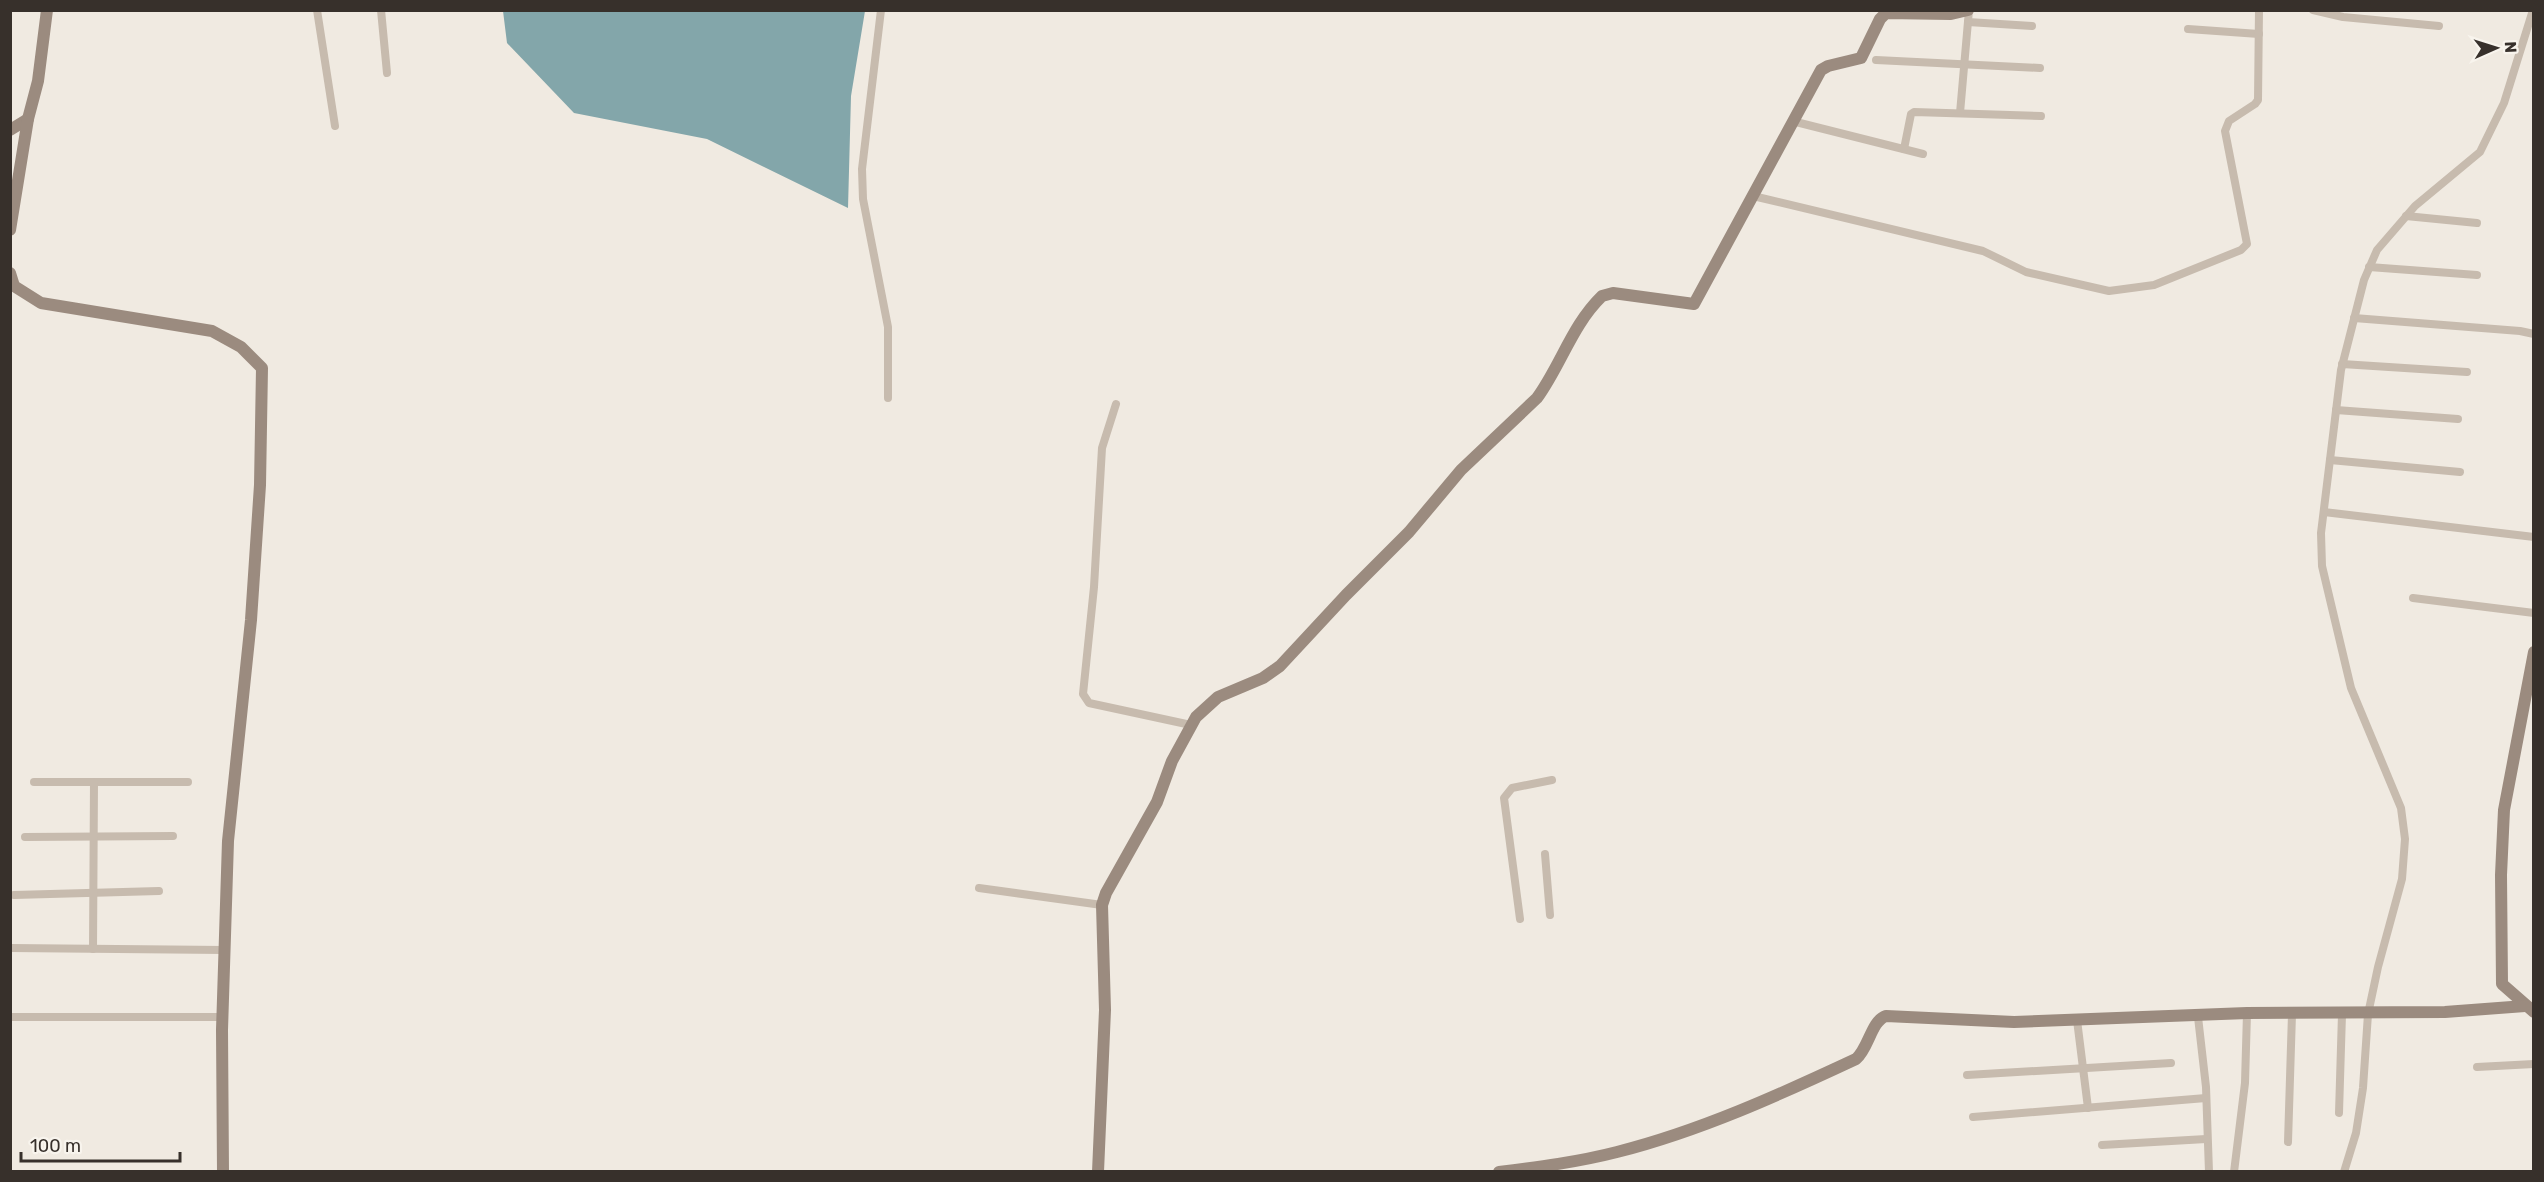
<svg xmlns="http://www.w3.org/2000/svg" width="2544" height="1182" viewBox="0 0 2544 1182" font-family="Rubik,sans-serif">
<rect width="100%" height="100%" fill="#f0eae1"/>
<path fill="#83a6aa" d="M 503,11 L 865,11 L 851,96 L 848,208 L 707,139 L 574,113 L 507,43 Z"/>
<g fill="none" stroke-linecap="round" stroke-linejoin="round">
<g stroke="#c7bbae" stroke-width="8">
<path d="M 317,10 L 335,126"/>
<path d="M 381,10 L 387,73"/>
<path d="M 881,10 L 862,169 L 863,199 L 888,327 L 888,398"/>
<path d="M 2313,10 L 2343,17 L 2439,26"/>
<path d="M 1968,22 L 2032,26"/>
<path d="M 2188,29 L 2259,34"/>
<path d="M 1876,60 L 2040,68"/>
<path d="M 1960,113 L 1969,10"/>
<path d="M 1792,121 L 1923,154"/>
<path d="M 1904,149 L 1911,114 L 1914,112 L 2041,116"/>
<path d="M 1753,196 L 1983,251 L 2026,272 L 2109,291 L 2154,285 L 2241,250 L 2247,244 L 2225,131 L 2229,121 L 2255,104 L 2258,100 L 2259,10"/>
<path d="M 2406,216 L 2477,223"/>
<path d="M 2369,267 L 2477,275"/>
<path d="M 2354,318 L 2520,331 L 2534,334"/>
<path d="M 2342,364 L 2467,372"/>
<path d="M 1116,404 L 1102,448 L 1094,587 L 1083,694 L 1089,703 L 1191,725"/>
<path d="M 2336,410 L 2458,419"/>
<path d="M 2330,460 L 2460,472"/>
<path d="M 2324,512 L 2534,537"/>
<path d="M 2413,598 L 2534,613"/>
<path d="M 34,782 L 188,782"/>
<path d="M 25,837 L 173,836"/>
<path d="M 1545,854 L 1550,915"/>
<path d="M 979,888 L 1102,905"/>
<path d="M 14,895 L 159,891"/>
<path d="M 1520,919 L 1504,798 L 1512,788 L 1552,780"/>
<path d="M 10,948 L 224,950"/>
<path d="M 93,949 L 94,782"/>
<path d="M 10,1017 L 222,1017"/>
<path d="M 2198,1017 L 2206,1087 L 2209,1172"/>
<path d="M 2077,1020 L 2088,1108"/>
<path d="M 2477,1067 L 2534,1064"/>
<path d="M 1967,1075 L 2171,1063"/>
<path d="M 2339,1113 L 2342,1014"/>
<path d="M 1973,1117 L 2206,1098"/>
<path d="M 2288,1142 L 2292,1014"/>
<path d="M 2102,1145 L 2206,1139"/>
<path d="M 2234,1172 L 2245,1083 L 2247,1013"/>
<path d="M 2344,1172 L 2356,1133 L 2363,1088 L 2368,1014 L 2378,967 L 2402,879 L 2405,839 L 2401,808 L 2351,688 L 2322,566 L 2321,533 L 2341,370 L 2364,280 L 2377,250 L 2415,206 L 2480,152 L 2504,103 L 2533,10"/>
</g>
<g stroke="#9b8b7f" stroke-width="12">
<path d="M 10,130 L 28,119"/>
<path d="M 10,230 L 28,119 L 38,81 L 47,10"/>
<path d="M 10,273 L 14,286 L 41,303 L 212,331 L 241,347 L 262,368 L 260,485 L 251,620 L 228,841 L 222,1030 L 223,1172"/>
<path d="M 2534,652 L 2504,810 L 2501,875 L 2502,984 L 2534,1012"/>
<path d="M 1098,1172 L 1105,1010 L 1102,905 L 1106,893 L 1157,802 L 1172,761 L 1196,717 L 1218,697 L 1263,678 L 1280,666 L 1346,595 L 1409,532 L 1461,470 L 1537,398 C 1561,365 1572,325 1602,296 L 1613,293 L 1694,304 L 1821,70 L 1828,66 L 1861,58 L 1880,19 L 1886,13 L 1951,14 L 1968,10"/>
<path d="M 1499,1172 C 1539,1167 1578,1162 1617,1152 C 1700,1131 1779,1095 1856,1059 C 1869,1048 1871,1021 1886,1016 L 2014,1022 L 2247,1013 L 2445,1012 L 2525,1006"/>
</g>
</g>
<rect width="2544" height="1182" fill="none" stroke="#37302b" stroke-width="24"/>
<g transform="translate(2496 48) rotate(87)" stroke="#f8f4ed" stroke-width="4.5" paint-order="stroke">
<path d="M0-4.5L10 22L0 15L-10 22Z" fill="#37302b"/>
<text y="-9" font-size="16" font-weight="bold" text-anchor="middle" fill="#37302b">N</text>
</g>
<path d="M21 1152v9h159v-9" fill="none" stroke="#37302b" stroke-width="3"/>
<text x="30" y="1152" font-size="18" fill="#37302b" stroke="#f8f4ed" stroke-width="4.5" paint-order="stroke">100 m</text>
</svg>
